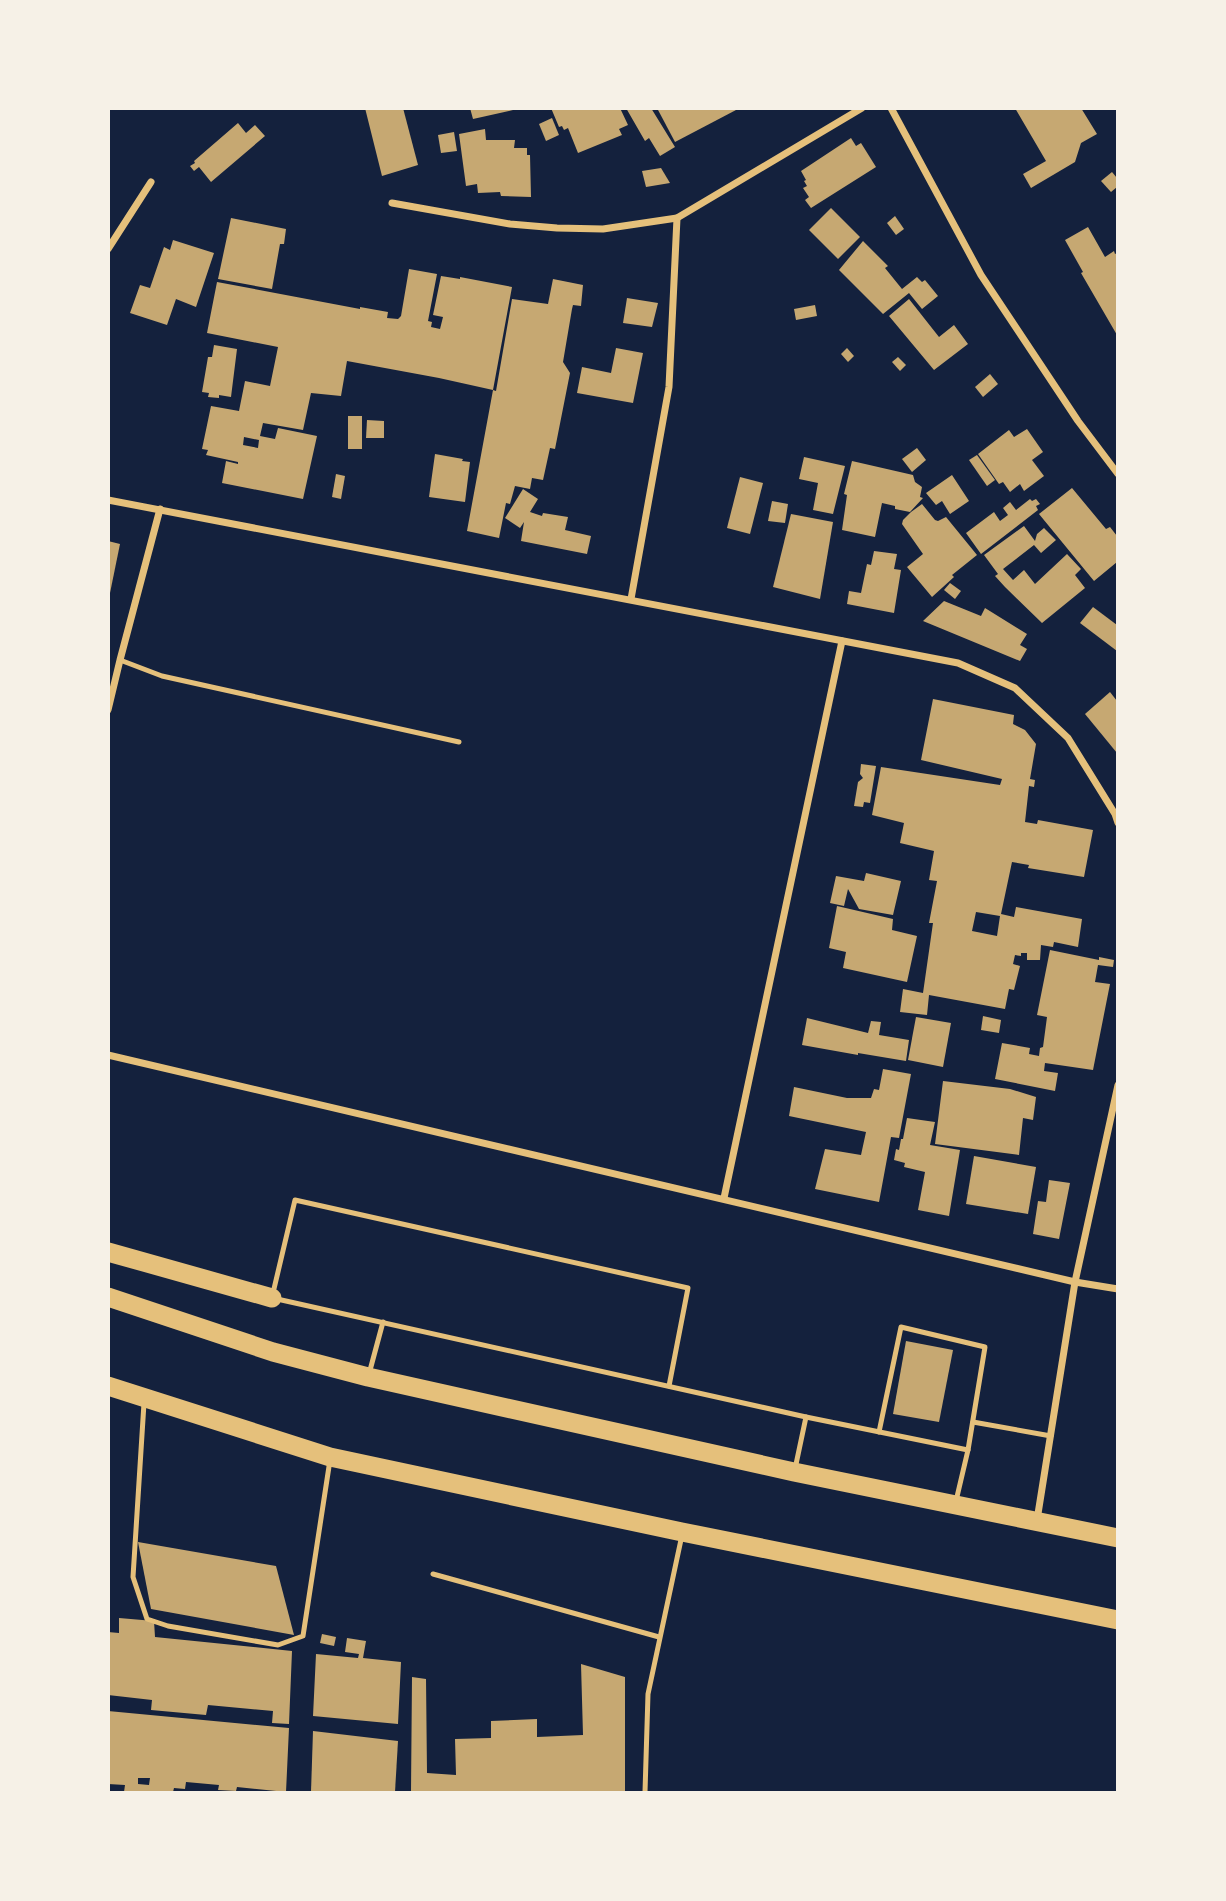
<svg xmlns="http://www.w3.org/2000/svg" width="1226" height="1901" viewBox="0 0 1226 1901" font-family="Lato,sans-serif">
<rect width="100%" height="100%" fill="#14213d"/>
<g fill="#c6a872" fill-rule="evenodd">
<path d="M 365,108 L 403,108 L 418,165 L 382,176 Z"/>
<path d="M 470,108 L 513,108 L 513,110 L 473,119 Z"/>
<path d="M 551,108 L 620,108 L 628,125 L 619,129 L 622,135 L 578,153 L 568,128 L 564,130 L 562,126 L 559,127 Z"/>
<path d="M 626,108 L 651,108 L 675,147 L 660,156 L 649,138 L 645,141 Z"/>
<path d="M 657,108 L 735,108 L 736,110 L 675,142 Z"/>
<path d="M 1015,108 L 1081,108 L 1097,134 L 1081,143 L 1075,162 L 1031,188 L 1023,174 L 1046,161 Z"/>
<path d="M 552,118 L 559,135 L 546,141 L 539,124 Z"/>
<path d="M 238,123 L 246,133 L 255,125 L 265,136 L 211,182 L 199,167 L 194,171 L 190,166 L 195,163 L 194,161 Z"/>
<path d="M 485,129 L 486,140 L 515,140 L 514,148 L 527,148 L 527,155 L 530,155 L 531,197 L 501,196 L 500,192 L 478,193 L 477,184 L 466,186 L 459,134 Z"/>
<path d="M 454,132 L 457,151 L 441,153 L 438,135 Z"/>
<path d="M 851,138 L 856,146 L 861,143 L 876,167 L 811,208 L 805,200 L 809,197 L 803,188 L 807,186 L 804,181 L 806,180 L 801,171 Z"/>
<path d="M 661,168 L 670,183 L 646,187 L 642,171 Z"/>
<path d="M 1112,172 L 1117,178 L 1117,187 L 1111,192 L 1101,181 Z"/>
<path d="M 831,208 L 860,237 L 838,259 L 809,230 Z"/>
<path d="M 895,216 L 904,229 L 896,235 L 887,223 Z"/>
<path d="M 231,218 L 286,229 L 284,244 L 280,244 L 272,289 L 218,279 Z"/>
<path d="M 1088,227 L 1105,257 L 1114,251 L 1115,254 L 1117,253 L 1117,335 L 1081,273 L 1083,272 L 1065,240 Z"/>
<path d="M 173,240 L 214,253 L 196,307 L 176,299 L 167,325 L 130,313 L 140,285 L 150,288 L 164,247 L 170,250 Z"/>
<path d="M 863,241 L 888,266 L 885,268 L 902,289 L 917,277 L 922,282 L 925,280 L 938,296 L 922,309 L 909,293 L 883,314 L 839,270 Z"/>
<path d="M 409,269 L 437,274 L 428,321 L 432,322 L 431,327 L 440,329 L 443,317 L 433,315 L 441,276 L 460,279 L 460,277 L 512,287 L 493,390 L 496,391 L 512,299 L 548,304 L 553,279 L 583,285 L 581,306 L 573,305 L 572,309 L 563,362 L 570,373 L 555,449 L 550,448 L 543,480 L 532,478 L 530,489 L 515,486 L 510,504 L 506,503 L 499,538 L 467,531 L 493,390 L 439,378 L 347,361 L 341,396 L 311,393 L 303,430 L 263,423 L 260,436 L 275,439 L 278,428 L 317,436 L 303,499 L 222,483 L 226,461 L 238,464 L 238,462 L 206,455 L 208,450 L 202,449 L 211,406 L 239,411 L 245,381 L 270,386 L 278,347 L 207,333 L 217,282 L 360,309 L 360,307 L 388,312 L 387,318 L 398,319 L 401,316 ZM 244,437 L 259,440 L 258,448 L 243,445 Z"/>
<path d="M 627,298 L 658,303 L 652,327 L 623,323 Z"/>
<path d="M 909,299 L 939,337 L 954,325 L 968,344 L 934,370 L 889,316 Z"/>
<path d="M 815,305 L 817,316 L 796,320 L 794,309 Z"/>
<path d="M 214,345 L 237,349 L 231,397 L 219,395 L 219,398 L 208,397 L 209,393 L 202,392 L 208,357 L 212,357 Z"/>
<path d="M 616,348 L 643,353 L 633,403 L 577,393 L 582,367 L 611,373 Z"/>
<path d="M 847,348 L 854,356 L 848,362 L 841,354 Z"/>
<path d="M 898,357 L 906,365 L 900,371 L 892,362 Z"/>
<path d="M 990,374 L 998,384 L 983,397 L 975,387 Z"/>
<rect x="348" y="416" width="14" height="33"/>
<path d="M 367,420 L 384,421 L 384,438 L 366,438 Z"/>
<path d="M 1027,429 L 1043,452 L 1032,460 L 1044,476 L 1024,491 L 1020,484 L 1010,492 L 1003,482 L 999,484 L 978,454 L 1009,430 L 1014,437 Z"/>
<path d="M 917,448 L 926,460 L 912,472 L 902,459 Z"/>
<path d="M 435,454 L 463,459 L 462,461 L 470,462 L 465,502 L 429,497 Z"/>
<path d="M 977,455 L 995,480 L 987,486 L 969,460 Z"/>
<path d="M 804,457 L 845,466 L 833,514 L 813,510 L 818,483 L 799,479 Z"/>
<path d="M 852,461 L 913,475 L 915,482 L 922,487 L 920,497 L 923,498 L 910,512 L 895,509 L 895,506 L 882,503 L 875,537 L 842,530 L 847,495 L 844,494 Z"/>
<path d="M 336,474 L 345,476 L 341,499 L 332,497 Z"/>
<path d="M 952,475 L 969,501 L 950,514 L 942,501 L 936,505 L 926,493 Z"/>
<path d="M 740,477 L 763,483 L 750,534 L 727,528 Z"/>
<path d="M 1072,488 L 1106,529 L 1110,527 L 1117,536 L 1117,562 L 1094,581 L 1039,514 Z"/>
<path d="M 523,489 L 538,499 L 530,512 L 542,516 L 543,513 L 568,517 L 565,530 L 591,536 L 587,554 L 521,541 L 524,522 L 520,528 L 505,518 Z"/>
<path d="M 1030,499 L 1032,501 L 1036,499 L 1040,504 L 1036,506 L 1038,510 L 981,554 L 966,533 L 994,512 L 1000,521 L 1008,515 L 1003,508 L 1010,502 L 1016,510 Z"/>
<path d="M 772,501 L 788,504 L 785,523 L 768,521 Z"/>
<path d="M 922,504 L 935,520 L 938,521 L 946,517 L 977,555 L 952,575 L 954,577 L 932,597 L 907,567 L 923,554 L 902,524 L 903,520 L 911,512 Z"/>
<path d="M 791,514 L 833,522 L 820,599 L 773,587 Z"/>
<path d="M 1024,526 L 1035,541 L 1037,534 L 1044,528 L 1056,540 L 1041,553 L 1034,545 L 1003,569 L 1013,580 L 1024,570 L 1035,584 L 1067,554 L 1081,569 L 1075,575 L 1085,588 L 1042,623 L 1005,587 L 995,576 L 998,574 L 984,555 Z"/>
<path d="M 108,541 L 120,544 L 110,593 L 108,593 Z"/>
<path d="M 874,551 L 897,554 L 894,569 L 901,570 L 894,613 L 847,604 L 849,591 L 861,593 L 867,564 L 871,565 Z"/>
<path d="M 950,583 L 961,591 L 955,599 L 944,590 Z"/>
<path d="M 944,601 L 981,616 L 985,608 L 1027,634 L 1020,645 L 1027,649 L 1020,661 L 923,621 Z"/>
<path d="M 1093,607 L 1117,625 L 1117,651 L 1080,623 Z"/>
<path d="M 1110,692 L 1117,701 L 1117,753 L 1085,714 Z"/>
<path d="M 933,699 L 1014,715 L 1013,724 L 1025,730 L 1036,744 L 1030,779 L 1035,780 L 1034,787 L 1029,786 L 1025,822 L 1037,824 L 1038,820 L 1093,830 L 1084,877 L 1028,868 L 1029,865 L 1012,862 L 1001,914 L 1014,917 L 1016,907 L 1082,919 L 1078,947 L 1054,942 L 1053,947 L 1041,945 L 1040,960 L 1027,960 L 1027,953 L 1021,953 L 1021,956 L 1015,955 L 1013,964 L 1020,966 L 1014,990 L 1009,989 L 1005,1009 L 929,995 L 927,1015 L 900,1012 L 903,989 L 923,993 L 933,923 L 929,923 L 937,881 L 929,880 L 934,851 L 900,843 L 904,823 L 872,815 L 881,767 L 1000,785 L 1002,779 L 921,760 ZM 976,912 L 1000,916 L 997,936 L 972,931 Z"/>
<path d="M 861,764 L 876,766 L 870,803 L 864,802 L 863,807 L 854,806 L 858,782 L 863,778 L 860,774 Z"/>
<path d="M 866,873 L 901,881 L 893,915 L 859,909 L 848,889 L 844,906 L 830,903 L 836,876 L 864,881 Z"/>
<path d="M 837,906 L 893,919 L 892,930 L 917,936 L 907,982 L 843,968 L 846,952 L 829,948 Z"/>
<path d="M 1050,950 L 1099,960 L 1099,957 L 1114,960 L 1113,967 L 1098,965 L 1095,982 L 1110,984 L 1093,1070 L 1045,1063 L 1044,1071 L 1058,1073 L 1055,1091 L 995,1079 L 1002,1043 L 1030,1048 L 1029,1054 L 1039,1056 L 1040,1048 L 1043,1047 L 1047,1017 L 1037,1015 Z"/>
<path d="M 983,1016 L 1001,1020 L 999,1033 L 981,1030 Z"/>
<path d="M 916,1017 L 951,1023 L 943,1067 L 908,1060 Z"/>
<path d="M 807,1018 L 868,1033 L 871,1021 L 881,1022 L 879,1035 L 909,1040 L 906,1061 L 858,1053 L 858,1055 L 802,1045 Z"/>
<path d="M 883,1069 L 911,1074 L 899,1138 L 891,1137 L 879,1202 L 815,1189 L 825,1149 L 861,1155 L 866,1132 L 789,1116 L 794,1087 L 847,1098 L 871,1098 L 874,1089 L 879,1090 Z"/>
<path d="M 943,1081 L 1010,1089 L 1036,1097 L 1033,1120 L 1023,1118 L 1019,1155 L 935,1144 Z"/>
<path d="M 907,1118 L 935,1122 L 930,1145 L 960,1150 L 949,1216 L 918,1210 L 925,1172 L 904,1167 L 905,1163 L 894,1160 L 896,1149 L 899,1150 L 901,1139 L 903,1139 Z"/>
<path d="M 974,1156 L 1036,1167 L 1028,1214 L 966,1204 Z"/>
<path d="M 1049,1180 L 1070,1183 L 1059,1239 L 1033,1234 L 1038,1201 L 1046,1202 Z"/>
<path d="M 906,1341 L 953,1350 L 939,1422 L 893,1414 Z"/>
<path d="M 138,1542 L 276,1566 L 294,1635 L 151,1609 Z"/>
<path d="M 119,1618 L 154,1621 L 155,1637 L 292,1651 L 289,1724 L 272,1723 L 273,1711 L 208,1705 L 206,1715 L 151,1710 L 152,1700 L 108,1695 L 108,1632 L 119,1633 Z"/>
<path d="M 322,1634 L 336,1637 L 334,1646 L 320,1643 Z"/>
<path d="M 347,1638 L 366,1641 L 363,1658 L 401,1662 L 398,1724 L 313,1716 L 316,1654 L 358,1658 L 359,1654 L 345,1652 Z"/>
<path d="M 581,1664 L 625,1677 L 625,1792 L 411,1792 L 412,1677 L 426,1679 L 427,1773 L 456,1775 L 455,1739 L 491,1738 L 491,1721 L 537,1719 L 537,1737 L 583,1735 Z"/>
<path d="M 108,1711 L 289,1728 L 286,1792 L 237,1787 L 236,1791 L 218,1790 L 219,1785 L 186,1782 L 185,1789 L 174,1788 L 173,1792 L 124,1792 L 125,1785 L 108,1784 ZM 138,1778 L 150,1778 L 149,1785 L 138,1784 Z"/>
<path d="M 313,1731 L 398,1741 L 395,1792 L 311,1792 Z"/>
</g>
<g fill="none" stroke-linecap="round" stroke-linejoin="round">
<g stroke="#e5c07b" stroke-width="5">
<path d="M 120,660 L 162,676 L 459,742"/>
<path d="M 273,1293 L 295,1200 L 688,1288 L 669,1386"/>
<path d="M 277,1299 L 806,1417 L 968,1450"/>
<path d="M 369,1374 L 383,1322"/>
<path d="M 144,1403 L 133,1577 L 147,1619 L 168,1626 L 278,1645 L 303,1636 L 330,1460"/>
<path d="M 973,1422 L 1051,1436"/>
<path d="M 879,1432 L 901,1327 L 985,1347 L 968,1450 L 956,1501"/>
<path d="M 795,1469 L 806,1417"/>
<path d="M 433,1574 L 659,1637"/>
<path d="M 645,1792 L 648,1694 L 682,1535"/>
</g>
<g stroke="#e5c07b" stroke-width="7">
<path d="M 891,108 L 981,275 L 1078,421 L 1118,474"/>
<path d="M 392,203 L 510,224 L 557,228 L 603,229 L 677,218 L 862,108"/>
<path d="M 108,249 L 151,182"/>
<path d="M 108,500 L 958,663 L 1015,688 L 1068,738 L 1115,814 L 1118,823"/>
<path d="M 631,599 L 669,387 L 677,218"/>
<path d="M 108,710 L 120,660 L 160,509"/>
<path d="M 108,1055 L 1075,1282 L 1118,1289"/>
<path d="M 724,1198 L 842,641"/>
<path d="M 1037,1520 L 1075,1282 L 1118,1085"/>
</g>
<g stroke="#e5c07b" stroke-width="19">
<path d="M 108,1252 L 272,1298"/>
<path d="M 108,1297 L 273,1352 L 368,1377 L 794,1472 L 1118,1538"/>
<path d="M 108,1386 L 330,1457 L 682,1532 L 1118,1620"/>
</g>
</g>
<rect width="1226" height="1901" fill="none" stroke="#f6f1e7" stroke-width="220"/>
</svg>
